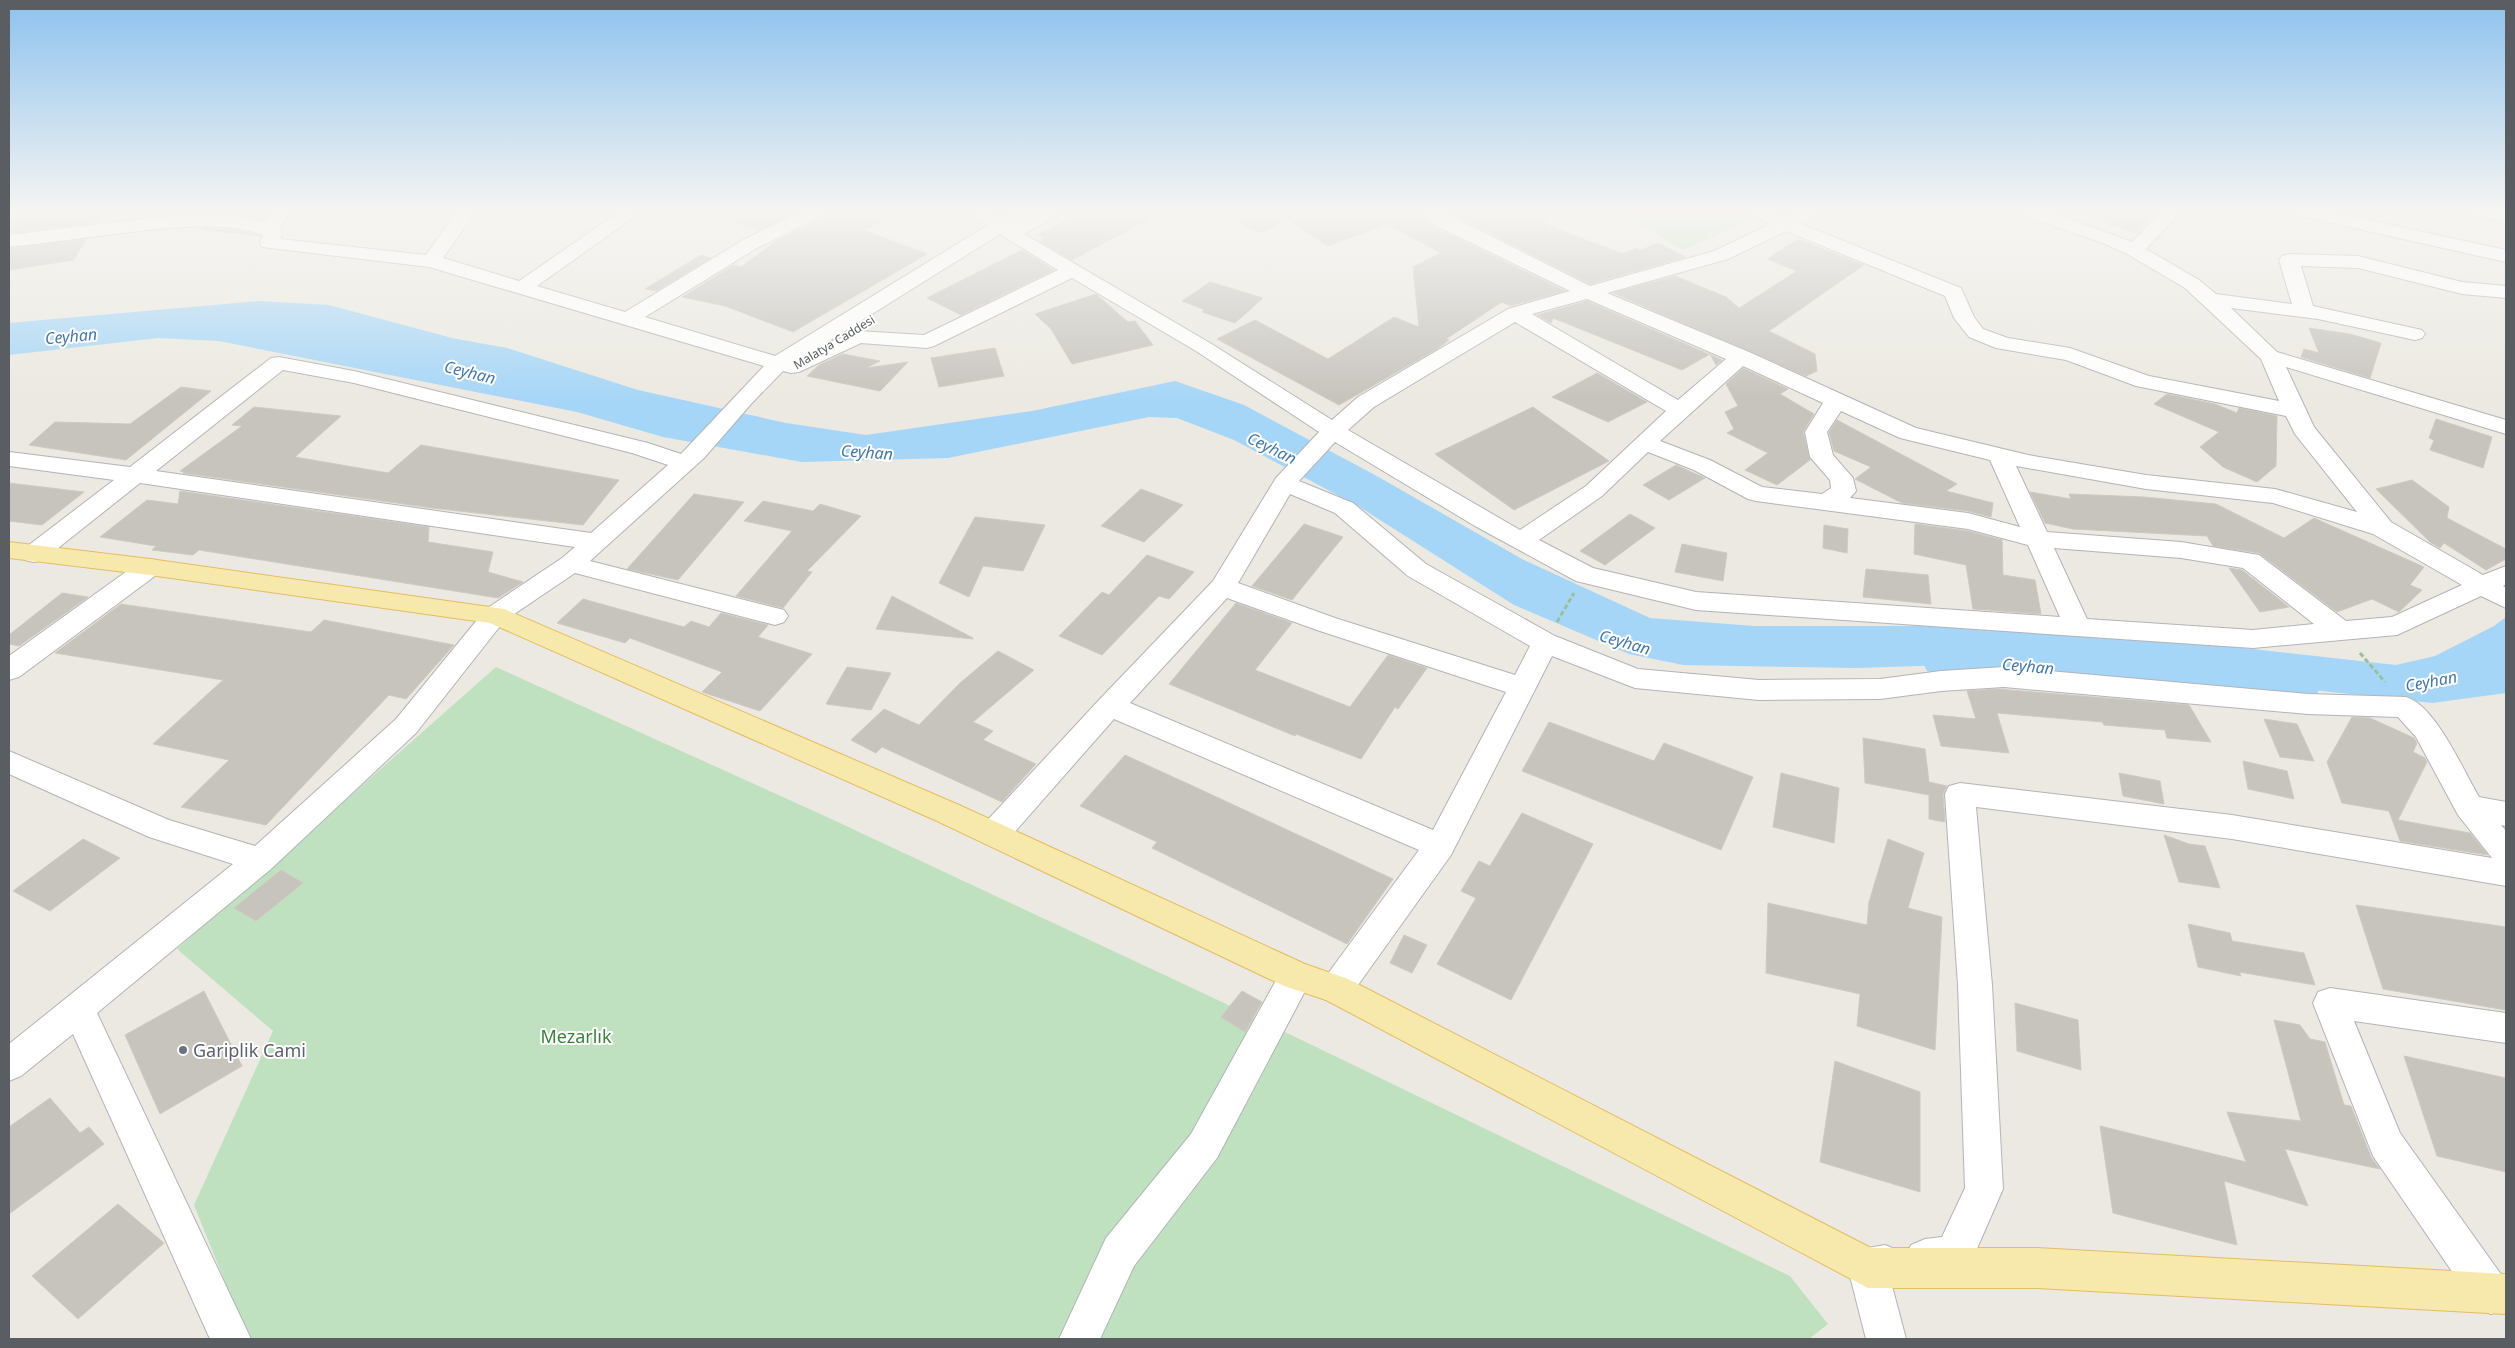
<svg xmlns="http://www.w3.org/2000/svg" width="2515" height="1348" viewBox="0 0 2515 1348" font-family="'Noto Sans',sans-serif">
<rect width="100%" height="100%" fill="#ebe9e1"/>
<g fill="#c0e1c0">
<path d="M 1616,210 L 1746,210 L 1759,218 L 1682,250 Z"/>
<path d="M 496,667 L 827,817 L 1252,1016 L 1790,1276 L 1828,1324 L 1809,1339 L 248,1339 L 194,1205 L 273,1031 L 177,949 Z"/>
</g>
<path fill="#a6d6f7" d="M 259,301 L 329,305 L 452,338 L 507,348 L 638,390 L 786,423 L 866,435 L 1032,411 L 1175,381 L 1244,405 L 1375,475 L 1522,559 L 1650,618 L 1754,626 L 1952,626 L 2199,643 L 2396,665 L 2435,656 L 2494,626 L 2506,617 L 2506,693 L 2432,703 L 2120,669 L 1983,664 L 1856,668 L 1683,665 L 1629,654 L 1514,605 L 1358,506 L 1234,440 L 1177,418 L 1149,417 L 948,458 L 802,462 L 663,437 L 577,412 L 219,341 L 158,338 L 9,355 L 9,323 Z"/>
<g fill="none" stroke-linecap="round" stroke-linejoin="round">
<path fill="#a6d6f7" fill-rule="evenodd" d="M 1944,643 L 2171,661 L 2299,666 L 2316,671 L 2323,683 L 2316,695 L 2299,700 L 2171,695 L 1944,675 L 1927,671 L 1921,659 L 1927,647 Z"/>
</g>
<g fill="#c7c4be" stroke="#cfcac0">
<path d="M 70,210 L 103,210 L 96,222 L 9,233 L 9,218 Z"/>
<path d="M 224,210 L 271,210 L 262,220 L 221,213 Z"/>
<path d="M 714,210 L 799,210 L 760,230 L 713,217 Z"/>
<path d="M 830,210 L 907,210 L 864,230 L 927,254 L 793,332 L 725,306 L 682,297 L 734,265 L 741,267 L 776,241 L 826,216 Z"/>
<path d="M 1084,210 L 1166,210 L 1072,260 L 1039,241 L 1045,238 L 1038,235 Z"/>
<path d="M 1212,210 L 1415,210 L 1436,228 L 1565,291 L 1510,306 L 1502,302 L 1446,339 L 1449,340 L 1437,349 L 1339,405 L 1217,339 L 1255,320 L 1328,359 L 1394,317 L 1419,327 L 1413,267 L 1441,253 L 1387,224 L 1328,246 L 1287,219 L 1261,233 Z"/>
<path d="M 1444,210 L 1558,210 L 1542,223 L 1623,254 L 1636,248 L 1641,250 L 1658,243 L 1686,257 L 1590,284 Z"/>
<path d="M 2082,210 L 2160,210 L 2136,233 L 2081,214 Z"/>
<path d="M 203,228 L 236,230 L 261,236 L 202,230 Z"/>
<path d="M 86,239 L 74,260 L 9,270 L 9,249 Z"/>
<path d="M 1798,239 L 1864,265 L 1769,331 L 1815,354 L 1817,371 L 1806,376 L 1613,293 L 1675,276 L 1726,297 L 1739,308 L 1797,271 L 1767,259 Z"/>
<path d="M 1022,250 L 1054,270 L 961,315 L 927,298 Z"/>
<path d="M 701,255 L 711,258 L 656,291 L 645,289 Z"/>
<path d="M 1210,282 L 1263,298 L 1235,323 L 1202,312 L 1205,310 L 1182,301 Z"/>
<path d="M 1096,294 L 1128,322 L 1135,321 L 1153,345 L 1072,364 L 1051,329 L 1035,314 Z"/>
<path d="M 1587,301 L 1722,360 L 1716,365 L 1710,354 L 1682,370 L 1553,318 L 1551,323 L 1537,315 Z"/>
<path d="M 2309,328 L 2350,334 L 2381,343 L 2370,378 L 2301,357 L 2304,349 L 2319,353 Z"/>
<path d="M 995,348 L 1004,376 L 939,387 L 931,358 Z"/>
<path d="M 843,354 L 880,361 L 866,368 L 908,362 L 880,391 L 807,376 L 819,365 Z"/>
<path d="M 1743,368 L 1788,389 L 1780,394 L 1814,414 L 1803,432 L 1810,460 L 1777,485 L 1745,470 L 1768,453 L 1727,433 L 1734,429 L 1725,412 L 1738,406 L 1726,384 Z"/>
<path d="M 1597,373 L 1647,402 L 1608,422 L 1552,397 Z"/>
<path d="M 181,387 L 211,391 L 126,460 L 29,445 L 55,422 L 130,424 Z"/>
<path d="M 2167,394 L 2215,404 L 2237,413 L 2239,408 L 2277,416 L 2276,466 L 2257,482 L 2223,467 L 2200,447 L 2219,432 L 2154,404 Z"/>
<path d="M 254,407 L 341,416 L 295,457 L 388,473 L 421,445 L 619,480 L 583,525 L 432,508 L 183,473 L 184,472 L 180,471 L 242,426 L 232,425 Z"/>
<path d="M 1533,407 L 1609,461 L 1514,510 L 1435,454 Z"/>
<path d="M 2436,419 L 2492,437 L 2483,468 L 2430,450 L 2434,440 L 2429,438 Z"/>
<path d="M 1837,420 L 1957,484 L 1946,491 L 1993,503 L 1991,517 L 1968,511 L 1902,503 L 1855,479 L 1871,467 L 1834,451 L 1829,432 Z"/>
<path d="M 1676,465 L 1705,478 L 1669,500 L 1643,485 Z"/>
<path d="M 2412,480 L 2449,507 L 2447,518 L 2506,549 L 2506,559 L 2486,570 L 2444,543 L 2440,548 L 2430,542 L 2376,489 Z"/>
<path d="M 9,483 L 84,492 L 42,525 L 9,521 Z"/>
<path d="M 1141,489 L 1183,505 L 1144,542 L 1101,526 Z"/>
<path d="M 180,491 L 429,527 L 428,542 L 493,552 L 488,572 L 523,582 L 498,598 L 199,550 L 193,555 L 152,550 L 156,546 L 100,537 L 147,500 L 178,504 Z"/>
<path d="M 2030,492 L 2071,499 L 2069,494 L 2144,497 L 2216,504 L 2284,538 L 2314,518 L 2424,567 L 2410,585 L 2422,590 L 2399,612 L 2372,599 L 2337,612 L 2259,553 L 2213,546 L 2207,536 L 2073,529 L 2045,523 Z"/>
<path d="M 694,494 L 744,502 L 678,580 L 627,569 Z"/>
<path d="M 763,501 L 813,511 L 820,504 L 861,516 L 807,571 L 812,572 L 783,608 L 736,596 L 792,531 L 744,521 Z"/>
<path d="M 1630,514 L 1655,528 L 1605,565 L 1580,551 Z"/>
<path d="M 975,517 L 1045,525 L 1023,571 L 983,566 L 969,597 L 939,583 Z"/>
<path d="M 1304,524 L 1343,537 L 1292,600 L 1252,586 Z"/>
<path d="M 1915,524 L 1968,531 L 2002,540 L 2003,575 L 2035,580 L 2041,614 L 1973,609 L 1966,565 L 1914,554 Z"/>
<path d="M 1824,525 L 1848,529 L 1847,553 L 1823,548 Z"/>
<path d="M 1682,544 L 1727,553 L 1723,581 L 1675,572 Z"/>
<path d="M 1147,555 L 1194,572 L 1169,599 L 1159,596 L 1102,655 L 1059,636 L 1102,592 L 1109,595 Z"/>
<path d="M 2229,568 L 2242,570 L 2289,607 L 2260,612 Z"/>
<path d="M 1866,569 L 1928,575 L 1931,604 L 1863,597 Z"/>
<path d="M 62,593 L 88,597 L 19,646 L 9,644 L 9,635 Z"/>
<path d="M 892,596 L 973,638 L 973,639 L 876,629 Z"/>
<path d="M 583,599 L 684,627 L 691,621 L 709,627 L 721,613 L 768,625 L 758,637 L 812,654 L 760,711 L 702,692 L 722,672 L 630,638 L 625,643 L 557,623 Z"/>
<path d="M 1236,603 L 1292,623 L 1255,670 L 1350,707 L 1388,655 L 1427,668 L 1398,709 L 1395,707 L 1361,759 L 1296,734 L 1295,736 L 1169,684 Z"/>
<path d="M 121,604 L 311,632 L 324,620 L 454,645 L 406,699 L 389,695 L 266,825 L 181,807 L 229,760 L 153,744 L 223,680 L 55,653 Z"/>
<path d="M 998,651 L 1034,670 L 973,722 L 993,731 L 983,740 L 1036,764 L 1002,802 L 882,747 L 876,753 L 851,740 L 884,709 L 919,725 L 960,683 Z"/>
<path d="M 847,667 L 891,673 L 871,710 L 826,704 Z"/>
<path d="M 1998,689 L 2189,705 L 2211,742 L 2167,738 L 2165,730 L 2104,725 L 2102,722 L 1997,713 L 2009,753 L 1941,746 L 1933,715 L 1976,719 L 1967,691 Z"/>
<path d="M 2352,717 L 2370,718 L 2414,738 L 2417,743 L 2413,752 L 2425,758 L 2427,762 L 2398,820 L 2470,833 L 2488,855 L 2400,841 L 2389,811 L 2342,803 L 2327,762 Z"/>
<path d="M 2264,719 L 2297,724 L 2314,761 L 2280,757 Z"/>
<path d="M 1549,722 L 1654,761 L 1664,743 L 1753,777 L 1721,850 L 1522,771 Z"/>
<path d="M 1863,738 L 1925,749 L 1929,782 L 1947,786 L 1943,794 L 1945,822 L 1929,819 L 1929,795 L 1865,783 Z"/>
<path d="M 1125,755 L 1195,787 L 1393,879 L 1347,944 L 1152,848 L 1157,842 L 1080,806 Z"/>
<path d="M 2243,761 L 2287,771 L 2294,799 L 2248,789 Z"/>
<path d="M 1781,773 L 1839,788 L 1834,843 L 1773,827 Z"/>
<path d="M 2119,773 L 2160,781 L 2164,804 L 2123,796 Z"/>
<path d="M 1522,813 L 1593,844 L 1511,1000 L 1437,964 L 1476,898 L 1461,891 L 1479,861 L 1490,866 Z"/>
<path d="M 2164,835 L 2189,844 L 2205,846 L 2220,888 L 2179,882 Z"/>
<path d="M 83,839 L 120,858 L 50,911 L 13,891 Z"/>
<path d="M 1888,839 L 1924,853 L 1908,908 L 1942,917 L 1935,1050 L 1857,1026 L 1860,994 L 1766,973 L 1768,903 L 1867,925 L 1869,902 Z"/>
<path d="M 281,870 L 303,883 L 256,921 L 234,908 Z"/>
<path d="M 2356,905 L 2506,927 L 2506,1010 L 2383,989 Z"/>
<path d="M 2188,924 L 2230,933 L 2232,941 L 2304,953 L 2315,985 L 2239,972 L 2241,976 L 2198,967 Z"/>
<path d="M 1404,935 L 1427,945 L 1412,973 L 1390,963 Z"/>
<path d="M 204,991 L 242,1066 L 160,1114 L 125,1035 Z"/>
<path d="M 1242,991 L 1262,1002 L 1245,1032 L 1221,1017 Z"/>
<path d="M 2015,1003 L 2078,1020 L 2081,1070 L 2017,1051 Z"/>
<path d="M 2274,1020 L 2300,1025 L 2310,1039 L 2325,1042 L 2344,1105 L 2351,1106 L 2371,1157 L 2380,1169 L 2285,1149 L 2308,1206 L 2224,1181 L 2237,1245 L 2113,1213 L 2100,1126 L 2246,1162 L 2227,1112 L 2301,1121 Z"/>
<path d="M 2404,1056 L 2506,1078 L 2506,1172 L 2437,1156 Z"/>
<path d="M 1835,1061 L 1920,1092 L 1920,1192 L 1820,1162 Z"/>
<path d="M 50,1098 L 80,1133 L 89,1127 L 104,1144 L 9,1214 L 9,1127 Z"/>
<path d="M 118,1204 L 164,1243 L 78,1319 L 32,1276 Z"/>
</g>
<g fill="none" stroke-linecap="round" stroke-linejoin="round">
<defs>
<g id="minor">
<path d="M 274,210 L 293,210 L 279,228 L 282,232 L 280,239 L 426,255 L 458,210 L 477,210 L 443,258 L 519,281 L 622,210 L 644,210 L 537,286 L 625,312 L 743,240 L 804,210 L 828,210 L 825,214 L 757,248 L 645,317 L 775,356 L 988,225 L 965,210 L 988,210 L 1001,217 L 1013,210 L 1035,210 L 1027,217 L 1040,210 L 1063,210 L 1060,214 L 1024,234 L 1210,343 L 1332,420 L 1358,397 L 1508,309 L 1570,291 L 1437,226 L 1417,210 L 1439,210 L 1590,286 L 1714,251 L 1771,224 L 1751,214 L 1748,210 L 1772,210 L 1786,217 L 1800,210 L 1824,210 L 1821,214 L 1801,224 L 1961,288 L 1974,317 L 1983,329 L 2008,338 L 2070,348 L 2149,376 L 2279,401 L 2261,359 L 2185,288 L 2127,254 L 2103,243 L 2020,214 L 2017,210 L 2045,210 L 2132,242 L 2163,210 L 2183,210 L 2146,249 L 2199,280 L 2216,294 L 2292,304 L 2279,260 L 2282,256 L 2289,254 L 2358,256 L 2462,282 L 2506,286 L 2506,298 L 2462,294 L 2358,268 L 2301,266 L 2313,306 L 2422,330 L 2425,334 L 2422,338 L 2415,340 L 2318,319 L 2231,308 L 2277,352 L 2506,420 L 2506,434 L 2286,367 L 2314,427 L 2391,522 L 2483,575 L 2506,566 L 2506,584 L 2503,586 L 2506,588 L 2506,608 L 2481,596 L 2397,635 L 2253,648 L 1696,610 L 1576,581 L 1475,526 L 1335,442 L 1299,481 L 1353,503 L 1426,564 L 1555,636 L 1638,669 L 1759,680 L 1880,679 L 1941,671 L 2004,667 L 2308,694 L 2406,697 C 2436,706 2463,770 2479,797 L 2506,802 L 2506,826 L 2501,825 L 2506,831 L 2506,886 L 2232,839 L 1976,807 L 1992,985 L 2003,1189 L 1968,1269 C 1949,1277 1930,1281 1911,1273 L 1905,1259 L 1911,1245 L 1925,1239 L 1942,1237 L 1965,1188 L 1958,985 L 1945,794 L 1949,786 L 1960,783 L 2232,815 L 2492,858 L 2458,815 L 2416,737 L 2398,717 L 2308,714 L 2004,687 L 1941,691 L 1880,699 L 1759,700 L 1635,688 L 1552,656 L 1451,855 L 1348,999 L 1336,1004 L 1324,999 L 1319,989 L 1324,979 L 1419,850 L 1114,719 L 1005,843 L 994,846 L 983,843 L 979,834 L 983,825 L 1100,699 L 1213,581 L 1276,478 L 1319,432 L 1196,351 L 1072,278 L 934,346 L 927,348 L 861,343 L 799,372 L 791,373 L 783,371 L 751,404 L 704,458 L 590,561 L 784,610 L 788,616 L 784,622 L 775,625 L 575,573 L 504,621 L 416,733 L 271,869 L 97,1013 L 251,1339 L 210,1339 L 73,1034 L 21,1076 L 9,1081 L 9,1044 L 233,864 L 149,837 L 9,774 L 9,751 L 169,820 L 255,846 L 396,719 L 486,609 L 562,558 L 575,547 L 140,483 L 43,560 L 34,562 L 25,560 L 21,554 L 25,548 L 114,480 L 9,466 L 9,452 L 130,467 L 271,358 L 279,357 L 354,371 L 648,443 L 681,454 L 764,366 L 429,267 L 262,247 L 260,243 L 263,235 C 228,223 193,226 157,229 C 107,234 58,242 9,247 L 9,235 C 58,229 108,222 157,218 C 193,215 229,211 263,222 ZM 1786,231 L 1945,296 L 1954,318 L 1969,337 L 1996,348 L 2066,360 L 2136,386 L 2286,416 L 2295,434 L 2357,512 L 2275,489 L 2146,475 L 2028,455 L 1916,428 L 1749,352 L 1607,293 L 1728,259 ZM 1000,234 L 1058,270 L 924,335 L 858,331 L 821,346 ZM 1587,299 L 1726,359 L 1678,400 L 1532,314 ZM 1515,322 L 1666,411 L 1586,486 L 1520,530 L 1348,430 L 1374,407 ZM 1743,366 L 1823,403 L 1805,432 L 1810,457 L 1830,480 L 1831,488 L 1822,494 L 1762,487 L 1710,460 L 1660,441 ZM 283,370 L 354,383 L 632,453 L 668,465 L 591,533 L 156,471 ZM 1841,411 L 1900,438 L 1990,460 L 2020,527 L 1968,513 L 1850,498 L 1856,491 L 1853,478 L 1833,455 L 1827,432 ZM 1648,452 L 1694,470 L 1748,499 L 1756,501 L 1968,529 L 2028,545 L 2060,617 L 1696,592 L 1593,568 L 1539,540 L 1602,496 ZM 2016,466 L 2146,489 L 2273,503 L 2373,534 L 2462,585 L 2392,617 L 2346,621 L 2259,555 L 2181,542 L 2047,532 ZM 1290,494 L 1335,513 L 1408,576 L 1530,646 L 1515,675 L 1335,618 L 1238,583 ZM 2054,548 L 2181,558 L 2243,568 L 2314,624 L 2253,630 L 2087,619 ZM 1227,598 L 1317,630 L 1506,692 L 1433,830 L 1130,703 Z"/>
<path d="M 2287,210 L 2323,210 L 2506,250 L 2506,262 L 2296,215 L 2290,214 Z"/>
<path d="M 2466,210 L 2506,212 L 2506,223 L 2469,214 Z"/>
<path d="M 150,559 L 159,561 L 163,567 L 159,573 L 19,677 L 9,680 L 9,656 L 141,561 Z"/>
<path d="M 1296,962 L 1308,966 L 1313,976 L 1217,1158 L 1134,1266 L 1100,1339 L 1059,1339 L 1106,1238 L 1191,1134 L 1284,966 Z"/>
<path d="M 2330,988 L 2506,1013 L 2506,1043 L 2354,1021 L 2400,1133 L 2505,1280 L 2505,1308 L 2491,1314 L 2477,1308 L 2373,1156 L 2313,1003 L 2318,992 Z"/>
<path d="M 1885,1245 L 1899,1251 L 1905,1265 L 1899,1279 L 1891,1282 L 1906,1339 L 1866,1339 L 1848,1268 L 1854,1254 L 1868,1248 Z"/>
</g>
<path id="major" d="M 9,542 L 150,559 L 504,609 L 959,805 L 1305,964 L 1348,979 L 1871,1248 L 2037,1248 L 2506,1274 L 2506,1314 L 2037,1288 L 1868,1288 L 1326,1000 L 1284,986 L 937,821 L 490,623 L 150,575 L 9,558 Z"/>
</defs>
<use href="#minor" stroke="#b2b4b8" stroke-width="2"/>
<use href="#major" stroke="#e4bc62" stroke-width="2"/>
<g stroke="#98bfa3" stroke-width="3" stroke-dasharray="5 2.5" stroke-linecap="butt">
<path d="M 1557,622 L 1574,593"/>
<path d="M 2360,653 L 2385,682"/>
</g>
<use href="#minor" fill="#fff" fill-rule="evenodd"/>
<use href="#major" fill="#f7e9ab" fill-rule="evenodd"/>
</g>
<linearGradient id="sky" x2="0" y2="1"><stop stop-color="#8dc2ee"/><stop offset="0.53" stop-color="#f6f5f2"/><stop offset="1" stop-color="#f6f5f2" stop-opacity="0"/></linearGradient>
<rect width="2515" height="399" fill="url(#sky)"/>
<circle fill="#6b7280" stroke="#fff" stroke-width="2" cx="183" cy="1050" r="5"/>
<g text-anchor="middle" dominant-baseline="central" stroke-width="4" stroke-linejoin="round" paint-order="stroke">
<g font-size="12" fill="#5a5d61" stroke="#fff">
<text transform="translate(834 342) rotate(-31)">Malatya Caddesi</text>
</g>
<g font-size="16" font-style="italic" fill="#4678a6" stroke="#fff">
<text transform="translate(71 336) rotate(-5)">Ceyhan</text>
<text transform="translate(470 372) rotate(14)">Ceyhan</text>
<text transform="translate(1272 448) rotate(26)">Ceyhan</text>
<text transform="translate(867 452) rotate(4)">Ceyhan</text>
<text transform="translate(1625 642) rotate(16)">Ceyhan</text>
<text transform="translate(2028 666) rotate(5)">Ceyhan</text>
<text transform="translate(2431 681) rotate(-11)">Ceyhan</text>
</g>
<g font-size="18" fill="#3b7f3d" stroke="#fff">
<text x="576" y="1036">Mezarlık</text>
</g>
<g font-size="18" fill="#5b616d" stroke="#fff" text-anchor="start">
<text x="193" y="1050">Gariplik Cami</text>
</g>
</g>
<rect width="2515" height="1348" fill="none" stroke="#5a5d61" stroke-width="20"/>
</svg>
